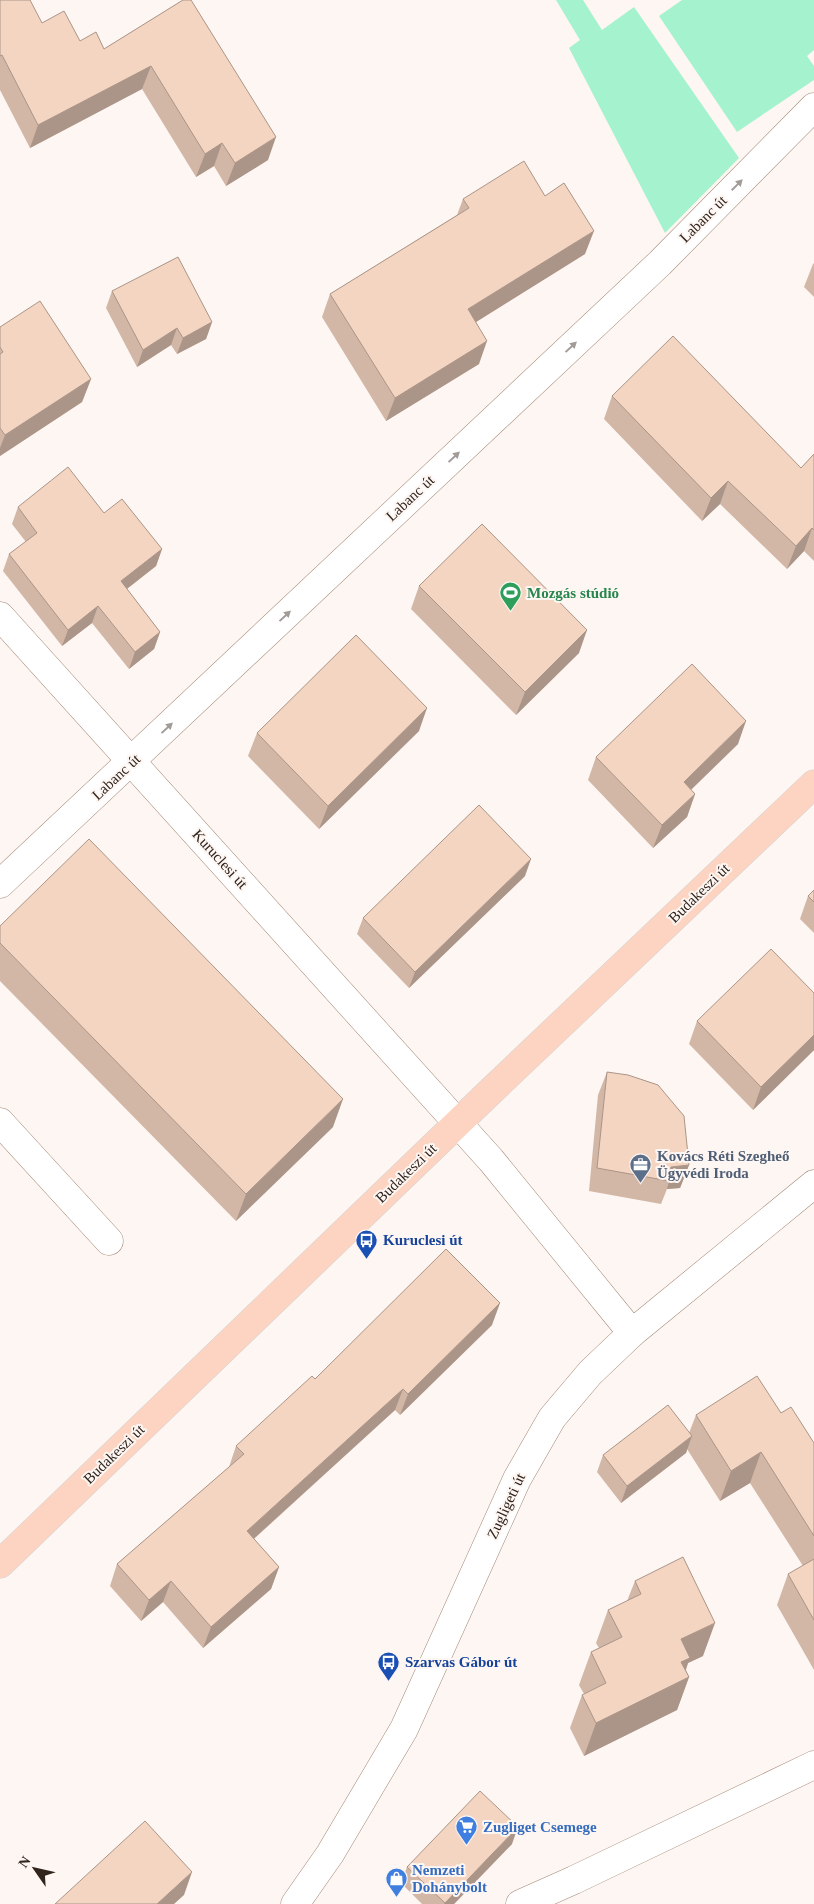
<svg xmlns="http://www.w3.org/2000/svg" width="814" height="1904" viewBox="0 0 814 1904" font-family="Georgia,serif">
<rect width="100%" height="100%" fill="#fdf6f2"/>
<g fill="#a5f2ce">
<path d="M 556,0 L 583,0 L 602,30 L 634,7 L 739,158 L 665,233 L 569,48 L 580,40 Z"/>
<path d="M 682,0 L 814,0 L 814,50 L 807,56 L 814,66 L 814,80 L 737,132 L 659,16 Z"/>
</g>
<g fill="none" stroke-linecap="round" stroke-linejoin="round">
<defs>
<g id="minor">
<path d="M 0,616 L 491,1160 L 632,1333"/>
<path d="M 0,884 L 660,263 L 814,107"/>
<path d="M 0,1122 L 109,1241"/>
<path d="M 295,1904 L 330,1854 L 404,1729 L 517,1479 L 552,1418 L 590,1373 L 632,1333 L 814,1184"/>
<path d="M 520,1904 L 574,1880 L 814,1765"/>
</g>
<path id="major" d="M 0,1564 L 491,1091 L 814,784"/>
</defs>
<use href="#minor" stroke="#a58877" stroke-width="29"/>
<use href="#major" stroke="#d6d3d2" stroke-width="29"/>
<use href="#minor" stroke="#fff" stroke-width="28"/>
<use href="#major" stroke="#fdd4c1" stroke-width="28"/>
</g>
<g fill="#d2b7a7">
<path d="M 0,0 L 42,23 L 80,41 L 104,49 L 183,0 L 268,160 L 226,186 L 214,166 L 196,177 L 142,89 L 30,148 L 0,90 Z"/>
<path d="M 545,196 L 585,254 L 476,322 L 479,364 L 386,421 L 322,317 L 330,294 L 457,215 L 463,199 Z"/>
<path d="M 814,263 L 814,297 L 804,287 L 813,264 Z"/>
<path d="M 112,291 L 212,322 L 206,339 L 177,354 L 171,345 L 137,367 L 106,308 Z"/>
<path d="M 0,327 L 91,379 L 82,402 L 0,456 Z"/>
<path d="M 612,396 L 801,468 L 814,454 L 814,561 L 804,551 L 787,569 L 720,504 L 702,521 L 604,419 Z"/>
<path d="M 18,507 L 104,513 L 162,549 L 156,566 L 127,589 L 160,632 L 154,649 L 129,669 L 92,623 L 62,646 L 3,571 L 9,554 L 26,542 L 12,524 Z"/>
<path d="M 419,586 L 579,653 L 516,715 L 411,609 Z"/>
<path d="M 419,731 L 319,829 L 248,756 L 257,733 Z"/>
<path d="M 738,744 L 691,790 L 695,794 L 687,817 L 653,848 L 588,780 L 596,757 Z"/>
<path d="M 525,876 L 409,988 L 357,934 L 363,918 Z"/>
<path d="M 814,890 L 814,933 L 800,919 L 808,896 Z"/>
<path d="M 0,943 L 333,1127 L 236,1221 L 0,981 Z"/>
<path d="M 814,993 L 814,1050 L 753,1110 L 689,1044 L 697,1021 Z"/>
<path d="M 607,1072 L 689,1165 L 680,1188 L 667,1189 L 661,1204 L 589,1191 L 598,1095 Z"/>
<path d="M 492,1325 L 400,1415 L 395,1410 L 254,1539 L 279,1567 L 271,1589 L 203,1648 L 163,1602 L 141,1621 L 110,1586 L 117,1564 L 229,1467 L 236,1446 L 315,1379 Z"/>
<path d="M 781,1413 L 814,1443 L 814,1670 L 777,1605 L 788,1574 L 803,1566 L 750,1483 L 720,1501 L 687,1449 L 686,1453 L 621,1503 L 597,1472 L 603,1455 L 689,1433 L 696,1415 Z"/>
<path d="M 635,1581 L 703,1656 L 688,1663 L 686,1670 L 689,1677 L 677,1710 L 584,1756 L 570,1728 L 582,1695 L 584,1694 L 579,1685 L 591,1652 L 599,1648 L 596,1643 L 608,1610 L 627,1601 Z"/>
<path d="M 512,1844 L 454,1904 L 422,1904 L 401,1883 L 407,1867 Z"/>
</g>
<g fill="#ab9588">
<path d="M 151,66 L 142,89 L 30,148 L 38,125 Z"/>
<path d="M 276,137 L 268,160 L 226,186 L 235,163 Z"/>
<path d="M 222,143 L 214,166 L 196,177 L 205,154 Z"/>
<path d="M 594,231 L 585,254 L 460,332 L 468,309 Z"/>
<path d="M 212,322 L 206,339 L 177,354 L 183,338 Z"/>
<path d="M 177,328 L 171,345 L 137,367 L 143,350 Z"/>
<path d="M 487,341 L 479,364 L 386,421 L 395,398 Z"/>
<path d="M 91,379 L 82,402 L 0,456 L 0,448 L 5,435 Z"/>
<path d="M 728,481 L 720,504 L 702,521 L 711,498 Z"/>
<path d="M 812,528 L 804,551 L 787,569 L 796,546 Z"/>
<path d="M 162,549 L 156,566 L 115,598 L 121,581 Z"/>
<path d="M 98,606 L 92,623 L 62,646 L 68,630 Z"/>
<path d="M 587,630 L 579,653 L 516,715 L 525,692 Z"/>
<path d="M 160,632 L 154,649 L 129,669 L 135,652 Z"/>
<path d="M 427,708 L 419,731 L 319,829 L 328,806 Z"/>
<path d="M 746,721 L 738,744 L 675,805 L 684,782 Z"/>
<path d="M 695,794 L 687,817 L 653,848 L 662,825 Z"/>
<path d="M 531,859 L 525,876 L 409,988 L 415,972 Z"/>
<path d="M 814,1035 L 814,1050 L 753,1110 L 761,1087 Z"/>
<path d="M 343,1099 L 333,1127 L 236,1221 L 246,1194 Z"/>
<path d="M 689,1165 L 680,1188 L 667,1189 L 669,1181 L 671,1167 Z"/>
<path d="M 500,1303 L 492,1325 L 400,1415 L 408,1394 Z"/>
<path d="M 403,1389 L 395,1410 L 239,1552 L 247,1531 Z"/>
<path d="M 692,1436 L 686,1453 L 621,1503 L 627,1486 Z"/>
<path d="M 761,1452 L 750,1483 L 720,1501 L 731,1471 Z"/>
<path d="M 279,1567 L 271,1589 L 203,1648 L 211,1627 Z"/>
<path d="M 171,1581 L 163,1602 L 141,1621 L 149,1600 Z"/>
<path d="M 715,1623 L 703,1656 L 688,1663 L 682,1680 L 689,1677 L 677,1710 L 584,1756 L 596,1723 L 681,1639 Z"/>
<path d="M 518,1827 L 512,1844 L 454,1904 L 444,1904 Z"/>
<path d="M 192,1872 L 184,1895 L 174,1904 L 157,1904 Z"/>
</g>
<g fill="#f4d5c2" stroke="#ab9588">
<path d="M 0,0 L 30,0 L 42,23 L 64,11 L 80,41 L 96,32 L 104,49 L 183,0 L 191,0 L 276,137 L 235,163 L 222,143 L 205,154 L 151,66 L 38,125 L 2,55 L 0,56 Z"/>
<path d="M 524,161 L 545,196 L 564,183 L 594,231 L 468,309 L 487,341 L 395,398 L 330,294 L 469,208 L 463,199 Z"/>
<path d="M 178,257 L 212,322 L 183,338 L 177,328 L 143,350 L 112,291 Z"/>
<path d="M 40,301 L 91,379 L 5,435 L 0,428 L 0,354 L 3,352 L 0,347 L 0,327 Z"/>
<path d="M 673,336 L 801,468 L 814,454 L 814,530 L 812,528 L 796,546 L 728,481 L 711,498 L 612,396 Z"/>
<path d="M 68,467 L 104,513 L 122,499 L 162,549 L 121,581 L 160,632 L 135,652 L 98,606 L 68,630 L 9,554 L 37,533 L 18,507 Z"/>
<path d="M 482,524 L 587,630 L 525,692 L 419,586 Z"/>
<path d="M 356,635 L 427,708 L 328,806 L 257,733 Z"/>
<path d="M 692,664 L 746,721 L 684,782 L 695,794 L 662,825 L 596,757 Z"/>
<path d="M 479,805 L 531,859 L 415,972 L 363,918 Z"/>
<path d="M 89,839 L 343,1099 L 246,1194 L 0,943 L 0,926 Z"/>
<path d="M 814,890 L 814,902 L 808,896 Z"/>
<path d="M 771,949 L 814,993 L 814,1035 L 761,1087 L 697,1021 Z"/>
<path d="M 607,1072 L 628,1075 L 658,1085 L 684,1116 L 689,1165 L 671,1167 L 669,1181 L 597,1168 Z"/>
<path d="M 446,1249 L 500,1303 L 408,1394 L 403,1389 L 247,1531 L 279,1567 L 211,1627 L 171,1581 L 149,1600 L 117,1564 L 244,1454 L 236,1446 L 312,1376 L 315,1379 Z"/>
<path d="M 757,1376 L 781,1413 L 791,1407 L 814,1443 L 814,1536 L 761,1452 L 731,1471 L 696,1415 Z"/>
<path d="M 668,1405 L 692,1436 L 627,1486 L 603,1455 Z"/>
<path d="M 683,1557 L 715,1623 L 681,1639 L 690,1658 L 681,1662 L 689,1677 L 596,1723 L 582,1695 L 606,1683 L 591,1652 L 622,1637 L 608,1610 L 641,1594 L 635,1581 Z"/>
<path d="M 814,1559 L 814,1620 L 788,1574 Z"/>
<path d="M 480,1791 L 518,1827 L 445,1903 L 407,1867 Z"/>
<path d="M 145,1821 L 192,1872 L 157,1904 L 55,1904 Z"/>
</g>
<defs><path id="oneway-solid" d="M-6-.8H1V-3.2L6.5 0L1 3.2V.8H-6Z" transform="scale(1.25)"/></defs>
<g fill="#a29c99">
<use href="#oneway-solid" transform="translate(737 185) rotate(-45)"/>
<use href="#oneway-solid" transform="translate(571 347) rotate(-43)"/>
<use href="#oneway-solid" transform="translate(454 457) rotate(-43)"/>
<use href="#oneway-solid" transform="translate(285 616) rotate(-43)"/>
<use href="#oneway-solid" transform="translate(167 728) rotate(-43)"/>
</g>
<defs>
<symbol id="stadium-pin" viewBox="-11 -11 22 30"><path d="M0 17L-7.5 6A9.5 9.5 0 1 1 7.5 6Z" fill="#2e9e5b" stroke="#fdf6f2"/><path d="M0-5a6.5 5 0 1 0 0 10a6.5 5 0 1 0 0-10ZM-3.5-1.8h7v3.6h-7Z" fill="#fff"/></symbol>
<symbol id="office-pin" viewBox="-11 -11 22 30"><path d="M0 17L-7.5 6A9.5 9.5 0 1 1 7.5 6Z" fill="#5c6f8a" stroke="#fdf6f2"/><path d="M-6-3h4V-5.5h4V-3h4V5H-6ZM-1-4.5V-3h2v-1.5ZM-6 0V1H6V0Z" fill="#fff"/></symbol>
<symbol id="bus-pin" viewBox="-11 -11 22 30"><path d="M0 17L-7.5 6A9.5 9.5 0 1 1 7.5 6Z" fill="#1a4fb4" stroke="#fdf6f2"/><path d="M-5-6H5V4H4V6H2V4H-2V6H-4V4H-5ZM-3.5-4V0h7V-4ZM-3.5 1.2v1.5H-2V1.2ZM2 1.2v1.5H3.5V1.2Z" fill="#fff"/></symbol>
<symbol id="supermarket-pin" viewBox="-11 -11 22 30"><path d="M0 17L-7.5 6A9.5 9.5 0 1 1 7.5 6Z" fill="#3f7fe0" stroke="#fdf6f2"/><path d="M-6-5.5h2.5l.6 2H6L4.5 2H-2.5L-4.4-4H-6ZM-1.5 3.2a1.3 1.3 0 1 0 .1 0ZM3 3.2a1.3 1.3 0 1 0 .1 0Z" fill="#fff"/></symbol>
<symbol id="shop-pin" viewBox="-11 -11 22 30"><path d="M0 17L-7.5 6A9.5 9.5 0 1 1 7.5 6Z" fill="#3f7fe0" stroke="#fdf6f2"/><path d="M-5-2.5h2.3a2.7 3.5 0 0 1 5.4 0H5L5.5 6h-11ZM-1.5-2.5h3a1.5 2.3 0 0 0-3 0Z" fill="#fff"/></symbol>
</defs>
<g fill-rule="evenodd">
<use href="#stadium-pin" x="498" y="580" width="25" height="34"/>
<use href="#office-pin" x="628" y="1152" width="25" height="34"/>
<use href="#bus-pin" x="354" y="1228" width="25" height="34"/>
<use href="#bus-pin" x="376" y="1650" width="25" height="34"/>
<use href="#supermarket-pin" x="454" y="1814" width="25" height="34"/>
<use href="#shop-pin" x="384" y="1866" width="25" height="34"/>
</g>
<g text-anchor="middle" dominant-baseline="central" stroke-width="4" stroke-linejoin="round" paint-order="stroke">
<g font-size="15" fill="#30241d" stroke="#fdf6f2">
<text transform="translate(703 219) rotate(-45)">Labanc út</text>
<text transform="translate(410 498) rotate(-43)">Labanc út</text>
<text transform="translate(116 777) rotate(-43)">Labanc út</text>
<text transform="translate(220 859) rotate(48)">Kuruclesi út</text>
<text transform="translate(699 893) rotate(-44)">Budakeszi út</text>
<text transform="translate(406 1173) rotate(-44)">Budakeszi út</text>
<text transform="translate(114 1454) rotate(-44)">Budakeszi út</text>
<text transform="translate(506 1506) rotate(-65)">Zugligeti út</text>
</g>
<g font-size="15" font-weight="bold" fill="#27864d" stroke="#fdf6f2" text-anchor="start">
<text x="527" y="593">Mozgás stúdió</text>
</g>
<g font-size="15" font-weight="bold" fill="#4e5e75" stroke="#fdf6f2" text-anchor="start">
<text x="657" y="1156">Kovács Réti Szegheő<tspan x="657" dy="17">Ügyvédi Iroda</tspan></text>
</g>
<g font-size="15" font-weight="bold" fill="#164399" stroke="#fdf6f2" text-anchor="start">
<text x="383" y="1240">Kuruclesi út</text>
<text x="405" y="1662">Szarvas Gábor út</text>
</g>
<g font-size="15" font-weight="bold" fill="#366cbe" stroke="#fdf6f2" text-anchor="start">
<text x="483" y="1827">Zugliget Csemege</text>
<text x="412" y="1870">Nemzeti<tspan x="412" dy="17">Dohánybolt</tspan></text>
</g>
</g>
<g transform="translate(35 1869) rotate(304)" stroke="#fdf6f2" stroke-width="4" paint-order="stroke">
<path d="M0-4L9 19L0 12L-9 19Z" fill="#30241d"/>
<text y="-8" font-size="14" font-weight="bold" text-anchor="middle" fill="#30241d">N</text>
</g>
</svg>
